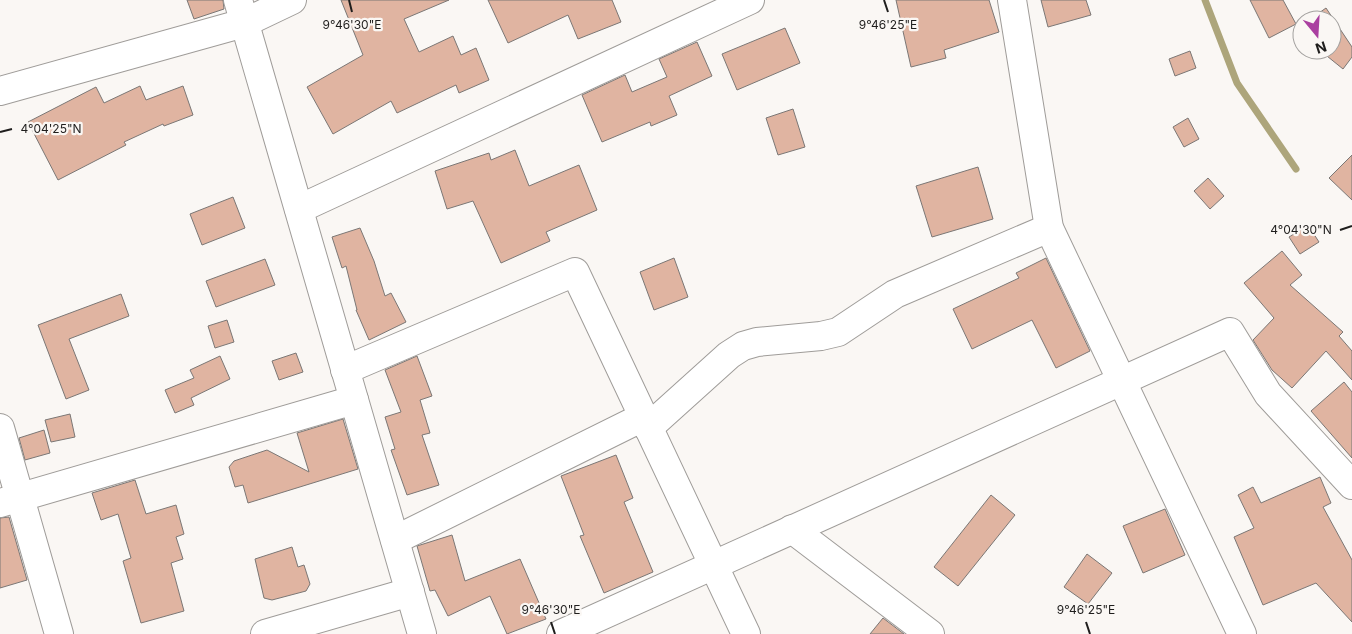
<svg xmlns="http://www.w3.org/2000/svg" width="1352" height="634" viewBox="0 0 1352 634" font-family="Inter,sans-serif">
<rect width="100%" height="100%" fill="#faf7f4"/>
<g fill="none" stroke-linecap="round" stroke-linejoin="round">
<path stroke="#ada57b" stroke-width="7" d="M 1205,0 L 1237,83 L 1296,169"/>
</g>
<g fill="#e0b4a1" stroke="#7b7775">
<path d="M 187,0 L 223,0 L 224,9 L 194,19 Z"/>
<path d="M 341,0 L 449,0 L 404,19 L 419,52 L 453,36 L 461,55 L 476,48 L 489,80 L 459,93 L 456,85 L 397,113 L 391,101 L 333,134 L 307,87 L 363,55 Z"/>
<path d="M 488,0 L 612,0 L 621,22 L 578,39 L 568,15 L 508,43 Z"/>
<path d="M 896,0 L 989,0 L 999,32 L 944,50 L 946,58 L 911,67 Z"/>
<path d="M 1041,0 L 1086,0 L 1091,15 L 1048,27 Z"/>
<path d="M 1250,0 L 1283,0 L 1296,24 L 1269,38 Z"/>
<path d="M 1326,8 L 1352,47 L 1352,57 L 1343,69 L 1322,52 L 1319,52 L 1317,50 L 1332,50 L 1332,20 L 1309,20 Z"/>
<path d="M 785,28 L 800,63 L 737,90 L 722,54 Z"/>
<path d="M 697,42 L 712,76 L 669,96 L 677,115 L 651,126 L 650,122 L 602,142 L 582,95 L 625,75 L 632,92 L 667,77 L 659,59 Z"/>
<path d="M 1190,51 L 1196,68 L 1175,76 L 1169,59 Z"/>
<path d="M 140,86 L 146,100 L 183,86 L 193,115 L 164,126 L 163,124 L 124,142 L 126,145 L 58,180 L 28,122 L 96,87 L 104,103 Z"/>
<path d="M 793,109 L 805,147 L 778,155 L 766,118 Z"/>
<path d="M 1188,118 L 1199,139 L 1184,147 L 1173,127 Z"/>
<path d="M 515,150 L 529,186 L 579,165 L 597,210 L 546,232 L 550,241 L 501,263 L 473,201 L 447,209 L 435,171 L 489,153 L 491,160 Z"/>
<path d="M 1352,155 L 1352,200 L 1329,178 Z"/>
<path d="M 978,167 L 993,219 L 932,237 L 916,186 Z"/>
<path d="M 1208,178 L 1224,196 L 1210,209 L 1194,191 Z"/>
<path d="M 233,197 L 245,228 L 202,245 L 190,214 Z"/>
<path d="M 1308,225 L 1319,242 L 1300,254 L 1289,237 Z"/>
<path d="M 360,228 L 374,261 L 385,296 L 391,293 L 406,322 L 369,340 L 356,310 L 357,310 L 346,266 L 342,268 L 332,237 Z"/>
<path d="M 1282,251 L 1302,275 L 1290,285 L 1343,332 L 1339,336 L 1352,351 L 1352,380 L 1326,351 L 1292,388 L 1272,370 L 1253,340 L 1274,318 L 1244,283 Z"/>
<path d="M 674,258 L 688,297 L 654,310 L 640,272 Z"/>
<path d="M 1046,258 L 1090,351 L 1056,368 L 1032,320 L 972,349 L 953,309 L 1019,278 L 1016,273 Z"/>
<path d="M 265,259 L 275,285 L 216,307 L 206,281 Z"/>
<path d="M 121,294 L 129,316 L 69,339 L 89,390 L 66,399 L 38,325 Z"/>
<path d="M 227,320 L 234,342 L 215,348 L 208,326 Z"/>
<path d="M 296,353 L 303,372 L 279,380 L 272,361 Z"/>
<path d="M 220,356 L 230,379 L 191,398 L 194,405 L 175,413 L 165,390 L 194,378 L 190,370 Z"/>
<path d="M 417,356 L 432,396 L 420,400 L 430,433 L 422,435 L 439,485 L 407,495 L 391,450 L 395,449 L 385,417 L 401,412 L 385,370 Z"/>
<path d="M 1344,382 L 1352,392 L 1352,458 L 1311,411 Z"/>
<path d="M 70,414 L 75,437 L 51,442 L 45,420 Z"/>
<path d="M 343,419 L 358,469 L 248,503 L 243,485 L 235,487 L 229,467 L 234,461 L 267,450 L 309,472 L 297,433 Z"/>
<path d="M 44,430 L 50,453 L 25,460 L 19,438 Z"/>
<path d="M 616,455 L 633,498 L 624,502 L 653,572 L 604,593 L 580,536 L 584,535 L 561,476 Z"/>
<path d="M 1320,477 L 1331,503 L 1323,507 L 1352,560 L 1352,622 L 1316,583 L 1263,605 L 1234,537 L 1254,528 L 1238,495 L 1253,487 L 1261,503 Z"/>
<path d="M 135,480 L 146,514 L 176,505 L 184,534 L 176,537 L 183,559 L 171,563 L 184,611 L 141,623 L 123,561 L 131,558 L 118,514 L 101,520 L 92,493 Z"/>
<path d="M 991,495 L 1015,515 L 958,586 L 934,567 Z"/>
<path d="M 1165,509 L 1185,555 L 1143,573 L 1123,526 Z"/>
<path d="M 9,517 L 27,580 L 0,588 L 0,518 Z"/>
<path d="M 452,535 L 465,581 L 520,559 L 546,619 L 507,634 L 490,596 L 448,616 L 435,590 L 430,591 L 417,546 Z"/>
<path d="M 292,547 L 298,567 L 304,565 L 310,584 L 306,591 L 272,600 L 264,598 L 255,559 Z"/>
<path d="M 1087,554 L 1112,573 L 1088,604 L 1064,587 Z"/>
<path d="M 883,618 L 904,634 L 870,634 Z"/>
</g>
<g fill="none" stroke-linecap="round" stroke-linejoin="round">
<defs>
<g id="minor">
<path d="M 238,0 L 422,634"/>
<path d="M 1012,0 L 1049,228 L 1242,634"/>
<path d="M 0,91 L 244,23 L 292,0"/>
<path d="M 299,209 L 750,0"/>
<path d="M 345,370 L 575,272 L 746,634"/>
<path d="M 0,428 L 59,634"/>
<path d="M 648,428 L 729,355 L 743,346 L 757,342 L 821,336 L 838,332 L 895,294 L 1049,228"/>
<path d="M 0,503 L 354,400"/>
<path d="M 792,529 L 930,634"/>
<path d="M 395,540 L 643,417"/>
<path d="M 265,634 L 410,592"/>
<path d="M 561,634 L 1230,332 L 1268,394 L 1352,485"/>
</g>
</defs>
<use href="#minor" stroke="#9f9c99" stroke-width="30"/>
<use href="#minor" stroke="#fff" stroke-width="28"/>
</g>
<path fill="none" stroke="#1f1e1d" stroke-width="2" d="M 349,0 L 352,12M 884,0 L 888,12M 0,132 L 12,129M 1340,230 L 1352,226M 551,622 L 555,634M 1086,622 L 1090,634"/>
<g font-size="12" text-anchor="middle" fill="#1f1e1d" stroke="#faf7f4" stroke-width="4.5" stroke-linejoin="round" paint-order="stroke">
<text x="352" y="29">9°46'30"E</text>
<text x="888" y="29">9°46'25"E</text>
<text x="51" y="133">4°04'25"N</text>
<text x="1301" y="234">4°04'30"N</text>
<text x="551" y="614">9°46'30"E</text>
<text x="1086" y="614">9°46'25"E</text>
</g>
<g transform="translate(1317 35) rotate(162)"><circle r="24" fill="#faf7f4" stroke="#a2a09e"/>
<path d="M0-4L9 19L0 12L-9 19Z" fill="#aa3fa0"/>
<text y="-8" font-size="14" font-weight="bold" text-anchor="middle" fill="#1f1e1d">N</text>
</g>
</svg>
